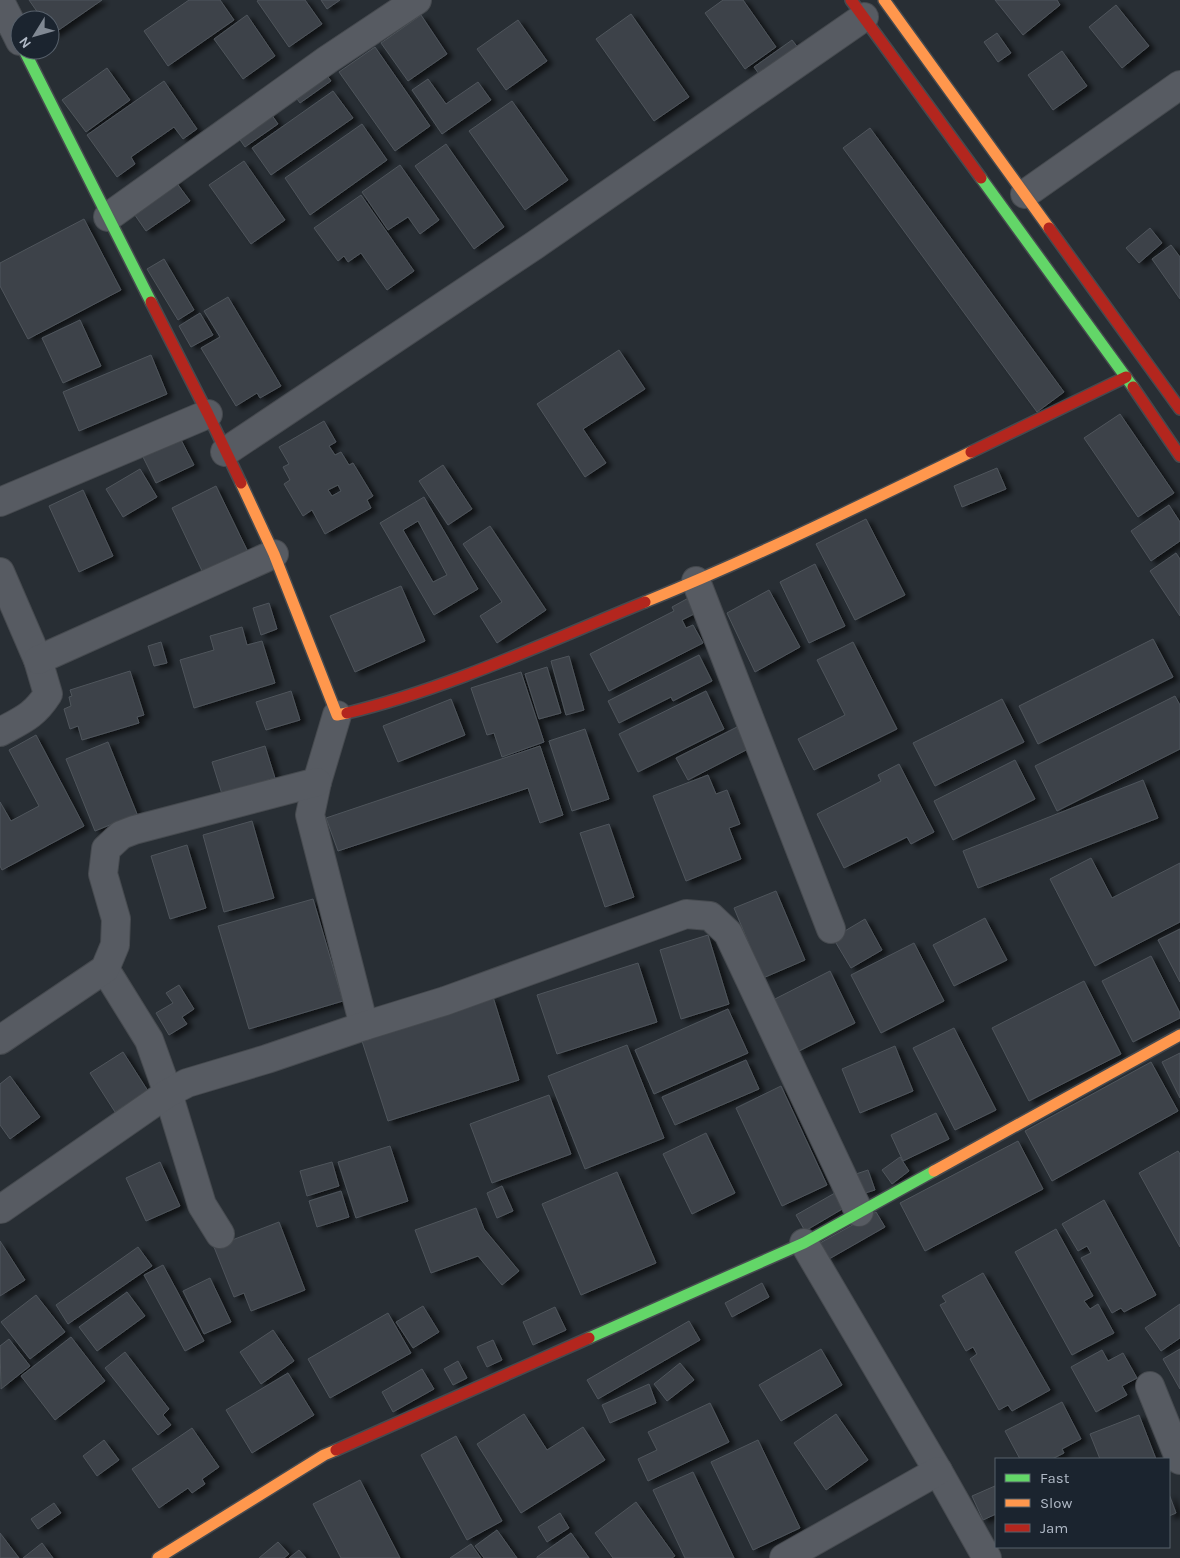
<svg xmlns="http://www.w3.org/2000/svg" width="1180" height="1558" viewBox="0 0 1180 1558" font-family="Karla,sans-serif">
<defs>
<filter id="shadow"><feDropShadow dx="5.5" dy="3" stdDeviation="2.5" flood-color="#0009"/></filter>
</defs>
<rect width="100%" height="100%" fill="#282e34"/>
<g fill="#3d4248" stroke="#4f555c" fill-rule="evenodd" filter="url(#shadow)">
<path d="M 29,0 L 102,0 L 53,34 L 50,30 L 50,20 L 43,20 Z"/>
<path d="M 189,0 L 220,0 L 234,20 L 168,66 L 144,31 Z"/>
<path d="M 259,0 L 305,0 L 322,24 L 289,47 L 257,1 Z"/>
<path d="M 321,0 L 340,0 L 327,9 Z"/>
<path d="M 723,0 L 743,0 L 776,47 L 745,69 L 705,13 Z"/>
<path d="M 995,0 L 1057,0 L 1060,5 L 1023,35 Z"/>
<path d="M 1116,5 L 1149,46 L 1122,68 L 1089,27 Z"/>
<path d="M 631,14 L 689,97 L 654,121 L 596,39 Z"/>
<path d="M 247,15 L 275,56 L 243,79 L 214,39 Z"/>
<path d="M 421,15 L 447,54 L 408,81 L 381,43 Z"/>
<path d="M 518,20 L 547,61 L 506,90 L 477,49 Z"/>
<path d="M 997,33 L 1011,53 L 998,62 L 984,42 Z"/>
<path d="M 792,40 L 803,54 L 764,81 L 754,67 Z"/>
<path d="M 375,47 L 430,126 L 395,151 L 339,72 Z"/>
<path d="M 1062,51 L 1087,86 L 1053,110 L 1028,75 Z"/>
<path d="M 321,67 L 331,81 L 300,103 L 290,89 Z"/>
<path d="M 107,68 L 130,100 L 86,132 L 62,100 Z"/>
<path d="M 428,79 L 446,104 L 478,82 L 491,100 L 442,134 L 412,90 Z"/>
<path d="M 164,81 L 197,129 L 183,139 L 174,127 L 131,157 L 135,164 L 117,177 L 87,135 Z"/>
<path d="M 333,91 L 353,118 L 271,175 L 252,148 Z"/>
<path d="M 512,101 L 568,180 L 525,210 L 469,131 Z"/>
<path d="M 269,111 L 278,124 L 245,147 L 236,134 Z"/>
<path d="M 362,124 L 387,160 L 310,215 L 285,178 Z"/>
<path d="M 870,128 L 1064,392 L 1037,412 L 843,148 Z"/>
<path d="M 446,144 L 504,227 L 474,249 L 415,166 Z"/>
<path d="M 244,161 L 285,220 L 251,244 L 209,185 Z"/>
<path d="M 400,165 L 439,220 L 420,234 L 408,217 L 388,230 L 362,192 Z"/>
<path d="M 173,178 L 190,201 L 146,231 L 130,208 Z"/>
<path d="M 361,195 L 414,271 L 387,290 L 361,253 L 348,262 L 344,256 L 338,261 L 314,228 Z"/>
<path d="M 84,219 L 121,290 L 28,339 L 0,286 L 0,263 Z"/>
<path d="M 1150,228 L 1162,243 L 1139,263 L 1126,248 Z"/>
<path d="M 1171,245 L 1180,257 L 1180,299 L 1152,259 Z"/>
<path d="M 164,259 L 194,310 L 178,320 L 147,269 Z"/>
<path d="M 228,297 L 281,386 L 260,398 L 257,393 L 236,406 L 201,348 L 220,337 L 204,311 Z"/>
<path d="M 200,313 L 213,335 L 191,347 L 179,326 Z"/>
<path d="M 80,320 L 101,366 L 63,383 L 42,338 Z"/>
<path d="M 619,350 L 645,389 L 583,429 L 606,463 L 585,477 L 537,404 Z"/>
<path d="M 151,355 L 167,394 L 79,431 L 63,392 Z"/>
<path d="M 1120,414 L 1174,493 L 1138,517 L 1084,438 Z"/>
<path d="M 324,421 L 336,442 L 329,446 L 335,455 L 341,452 L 349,465 L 353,463 L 373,496 L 367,500 L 371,508 L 325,534 L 312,510 L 303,516 L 284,484 L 290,480 L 283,467 L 289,464 L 279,447 ZM 338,485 L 341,491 L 332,496 L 328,490 Z"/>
<path d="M 179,436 L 194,465 L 156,483 L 142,455 Z"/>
<path d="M 443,465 L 472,509 L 448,525 L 419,481 Z"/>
<path d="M 997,468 L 1006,489 L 962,507 L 954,486 Z"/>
<path d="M 140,469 L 157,497 L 123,517 L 106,489 Z"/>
<path d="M 216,486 L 248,552 L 203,573 L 172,508 Z"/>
<path d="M 83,490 L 113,556 L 79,572 L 49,506 Z"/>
<path d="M 424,497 L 478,589 L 434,615 L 380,523 ZM 418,521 L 447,575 L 433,582 L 403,530 Z"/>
<path d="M 1169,505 L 1180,522 L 1180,541 L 1151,561 L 1131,531 Z"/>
<path d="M 866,519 L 905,595 L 855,620 L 816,544 Z"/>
<path d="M 490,526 L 546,610 L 497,643 L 480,616 L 502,602 L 463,544 Z"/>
<path d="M 1176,553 L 1180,559 L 1180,616 L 1150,571 Z"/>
<path d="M 815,564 L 845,626 L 809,643 L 780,582 Z"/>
<path d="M 401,586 L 425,641 L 355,672 L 330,616 Z"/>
<path d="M 769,590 L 800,647 L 755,672 L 727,613 Z"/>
<path d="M 694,595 L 702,610 L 682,620 L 686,628 L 693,625 L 703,643 L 609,691 L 590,654 L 674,611 L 672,607 Z"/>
<path d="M 269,603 L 277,629 L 261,635 L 253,608 Z"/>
<path d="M 242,627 L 247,645 L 262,641 L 275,683 L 194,708 L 180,660 L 214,650 L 210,636 Z"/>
<path d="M 1153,639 L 1173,677 L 1038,744 L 1019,706 Z"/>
<path d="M 161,642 L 167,663 L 154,666 L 148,646 Z"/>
<path d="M 853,642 L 897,729 L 814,770 L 798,739 L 845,715 L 817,660 Z"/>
<path d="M 699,655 L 712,681 L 673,701 L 671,697 L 619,723 L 608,701 Z"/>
<path d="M 569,656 L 584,710 L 566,715 L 551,661 Z"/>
<path d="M 547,667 L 561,713 L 539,719 L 525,674 Z"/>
<path d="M 130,671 L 144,715 L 137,717 L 139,723 L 82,740 L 78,726 L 70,729 L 64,709 L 71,706 L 69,697 L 72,696 L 70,690 Z"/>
<path d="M 521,672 L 544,742 L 502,757 L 494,733 L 487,735 L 471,688 Z"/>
<path d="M 291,691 L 300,720 L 266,730 L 256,702 Z"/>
<path d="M 706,691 L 724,729 L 638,772 L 619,734 Z"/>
<path d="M 1175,696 L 1180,705 L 1180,749 L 1057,811 L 1035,766 Z"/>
<path d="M 451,699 L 465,735 L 398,762 L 383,726 Z"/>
<path d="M 1002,699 L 1024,742 L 935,786 L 913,743 Z"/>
<path d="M 737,727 L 748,749 L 688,780 L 676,758 Z"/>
<path d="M 585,729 L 609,799 L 572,811 L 549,741 Z"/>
<path d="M 36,735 L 84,826 L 2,870 L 0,866 L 0,802 L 11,821 L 39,806 L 9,750 Z"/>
<path d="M 108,742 L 137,814 L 95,831 L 66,759 Z"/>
<path d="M 265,746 L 275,778 L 222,794 L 212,762 Z"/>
<path d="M 540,746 L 563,815 L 540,823 L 528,788 L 338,851 L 326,818 Z"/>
<path d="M 1015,760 L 1035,799 L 953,840 L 934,801 Z"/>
<path d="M 899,764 L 934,832 L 911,844 L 907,837 L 844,868 L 817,814 L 881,781 L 878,775 Z"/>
<path d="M 708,775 L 716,794 L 727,790 L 740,824 L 729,828 L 741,859 L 686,881 L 653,796 Z"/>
<path d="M 1143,780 L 1158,818 L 978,888 L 963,851 Z"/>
<path d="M 252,821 L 274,898 L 224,912 L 203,835 Z"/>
<path d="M 609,824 L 634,897 L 605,907 L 580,833 Z"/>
<path d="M 187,845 L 206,908 L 170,919 L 151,856 Z"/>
<path d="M 1091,858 L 1112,898 L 1180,863 L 1180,922 L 1095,966 L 1050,879 Z"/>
<path d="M 776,891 L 805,960 L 763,978 L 734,908 Z"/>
<path d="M 313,899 L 343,1001 L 249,1029 L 218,926 Z"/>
<path d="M 985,918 L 1007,960 L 954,986 L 933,945 Z"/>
<path d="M 865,919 L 882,950 L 851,968 L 833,938 Z"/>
<path d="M 1180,929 L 1180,982 L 1158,940 Z"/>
<path d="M 708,935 L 729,1004 L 681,1019 L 660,950 Z"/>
<path d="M 914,943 L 944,1001 L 881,1033 L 851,975 Z"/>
<path d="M 1151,956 L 1180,1013 L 1180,1018 L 1133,1042 L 1102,981 Z"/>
<path d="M 638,963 L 657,1022 L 557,1054 L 537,995 Z"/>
<path d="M 830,971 L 855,1023 L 799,1051 L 773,1000 Z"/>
<path d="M 1084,981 L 1121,1054 L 1029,1101 L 992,1028 Z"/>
<path d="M 179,985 L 194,1009 L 182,1017 L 187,1024 L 169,1035 L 156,1013 L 173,1003 L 166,993 Z"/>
<path d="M 493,997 L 519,1080 L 388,1121 L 361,1038 Z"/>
<path d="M 728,1009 L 748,1053 L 654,1094 L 635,1050 Z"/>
<path d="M 954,1028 L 996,1110 L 955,1130 L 913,1048 Z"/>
<path d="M 627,1045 L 664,1138 L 585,1169 L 548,1076 Z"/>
<path d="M 895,1046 L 913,1091 L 860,1113 L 842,1069 Z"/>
<path d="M 123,1052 L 148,1091 L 115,1112 L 90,1073 Z"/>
<path d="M 1180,1053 L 1180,1098 L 1162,1062 Z"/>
<path d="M 746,1060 L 759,1089 L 675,1125 L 662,1097 Z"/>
<path d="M 1151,1062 L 1178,1111 L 1052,1181 L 1025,1131 Z"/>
<path d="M 10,1076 L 40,1117 L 10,1139 L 0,1125 L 0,1084 Z"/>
<path d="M 781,1086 L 827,1185 L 782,1206 L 736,1108 Z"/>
<path d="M 549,1095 L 571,1154 L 492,1183 L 470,1124 Z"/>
<path d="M 936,1113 L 949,1139 L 903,1161 L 891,1135 Z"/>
<path d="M 706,1133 L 735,1193 L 692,1214 L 663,1154 Z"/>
<path d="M 1018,1141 L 1043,1189 L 925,1251 L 900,1203 Z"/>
<path d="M 390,1146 L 408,1201 L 356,1218 L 338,1162 Z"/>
<path d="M 1178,1151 L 1180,1154 L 1180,1247 L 1139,1173 Z"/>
<path d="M 900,1157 L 909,1171 L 892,1184 L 882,1170 Z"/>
<path d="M 160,1162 L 180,1206 L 146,1221 L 126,1178 Z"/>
<path d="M 332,1162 L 339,1186 L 307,1196 L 300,1171 Z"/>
<path d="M 868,1170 L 875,1190 L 862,1194 L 856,1174 Z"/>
<path d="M 617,1172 L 656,1263 L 581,1295 L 542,1204 Z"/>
<path d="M 502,1186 L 513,1211 L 497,1218 L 487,1193 Z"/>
<path d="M 341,1191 L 349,1217 L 317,1227 L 309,1201 Z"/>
<path d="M 835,1193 L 844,1208 L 805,1231 L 796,1215 Z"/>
<path d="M 1104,1200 L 1156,1295 L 1124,1312 L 1121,1308 L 1112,1313 L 1081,1258 L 1091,1253 L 1087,1246 L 1078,1251 L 1062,1224 Z"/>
<path d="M 476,1208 L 484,1229 L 519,1271 L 502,1285 L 478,1256 L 431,1273 L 415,1230 Z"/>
<path d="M 876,1212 L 885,1227 L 829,1259 L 820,1243 Z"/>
<path d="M 279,1222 L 305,1290 L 251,1311 L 244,1293 L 234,1297 L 214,1247 Z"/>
<path d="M 1056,1229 L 1093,1296 L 1084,1301 L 1090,1309 L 1098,1304 L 1114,1333 L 1072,1355 L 1015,1252 Z"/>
<path d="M 0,1241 L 25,1280 L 0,1296 Z"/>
<path d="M 138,1247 L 152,1266 L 68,1324 L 56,1305 Z"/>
<path d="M 163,1265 L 204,1341 L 185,1351 L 144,1275 Z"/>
<path d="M 983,1273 L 1050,1390 L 1012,1411 L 1008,1405 L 999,1410 L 970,1359 L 977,1354 L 973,1347 L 966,1351 L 940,1305 L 946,1302 L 942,1296 Z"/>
<path d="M 210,1278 L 231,1322 L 204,1334 L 183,1291 Z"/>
<path d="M 762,1283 L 769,1297 L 732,1317 L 725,1303 Z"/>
<path d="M 127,1292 L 145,1316 L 97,1351 L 79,1327 Z"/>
<path d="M 36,1295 L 65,1332 L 30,1359 L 1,1322 Z"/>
<path d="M 1180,1304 L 1180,1338 L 1161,1351 L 1145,1328 Z"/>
<path d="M 423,1306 L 439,1332 L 413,1348 L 396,1322 Z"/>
<path d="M 555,1307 L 566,1330 L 533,1345 L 523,1322 Z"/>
<path d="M 388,1313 L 411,1353 L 330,1398 L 308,1359 Z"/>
<path d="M 689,1321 L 700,1340 L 598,1399 L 587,1380 Z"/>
<path d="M 273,1330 L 294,1361 L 261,1384 L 240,1352 Z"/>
<path d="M 71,1337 L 105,1381 L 55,1420 L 21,1376 Z"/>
<path d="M 9,1339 L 30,1366 L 1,1389 L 0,1346 Z"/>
<path d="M 493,1340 L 502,1360 L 487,1367 L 477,1347 Z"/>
<path d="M 821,1349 L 842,1385 L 781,1421 L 759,1385 Z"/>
<path d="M 1180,1349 L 1180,1389 L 1163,1359 Z"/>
<path d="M 1102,1350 L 1108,1361 L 1123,1353 L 1137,1378 L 1122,1386 L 1127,1395 L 1096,1412 L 1071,1367 Z"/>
<path d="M 125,1352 L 169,1409 L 163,1415 L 171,1425 L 158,1435 L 105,1368 Z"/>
<path d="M 458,1361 L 467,1378 L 453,1385 L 444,1369 Z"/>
<path d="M 680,1363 L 694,1380 L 667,1401 L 654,1384 Z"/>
<path d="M 422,1369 L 434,1389 L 393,1412 L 382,1392 Z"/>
<path d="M 288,1373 L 314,1415 L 252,1453 L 226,1410 Z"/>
<path d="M 649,1384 L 656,1403 L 610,1423 L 602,1405 Z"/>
<path d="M 1062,1402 L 1081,1439 L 1062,1449 L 1064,1453 L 1052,1459 L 1020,1459 L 1005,1431 Z"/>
<path d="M 710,1403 L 729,1442 L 648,1481 L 638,1459 L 657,1450 L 648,1432 Z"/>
<path d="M 524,1414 L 547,1450 L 583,1427 L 605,1460 L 521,1513 L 477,1444 Z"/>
<path d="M 836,1414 L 868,1460 L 826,1490 L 794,1443 Z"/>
<path d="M 1139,1415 L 1156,1459 L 1100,1459 L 1090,1434 Z"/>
<path d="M 192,1428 L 219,1467 L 202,1479 L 205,1484 L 192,1493 L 188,1488 L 159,1508 L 132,1469 Z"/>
<path d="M 456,1436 L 502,1521 L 467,1540 L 421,1455 Z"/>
<path d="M 104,1440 L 119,1460 L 97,1476 L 83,1456 Z"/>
<path d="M 758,1440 L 800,1528 L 753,1550 L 711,1462 Z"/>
<path d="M 693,1472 L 734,1558 L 685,1558 L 653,1490 Z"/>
<path d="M 360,1480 L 400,1558 L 341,1558 L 313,1504 Z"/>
<path d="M 995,1486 L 996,1490 L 996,1514 L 983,1520 L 972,1496 Z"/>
<path d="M 1169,1494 L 1176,1513 L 1169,1516 Z"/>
<path d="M 636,1502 L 675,1556 L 672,1558 L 613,1558 L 595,1533 Z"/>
<path d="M 54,1503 L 61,1513 L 38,1529 L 31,1519 Z"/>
<path d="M 560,1513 L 569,1528 L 547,1542 L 538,1527 Z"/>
<path d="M 497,1530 L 517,1558 L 484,1558 L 475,1546 Z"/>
<path d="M 0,1533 L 19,1558 L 0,1558 Z"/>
<path d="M 571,1533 L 589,1558 L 537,1558 L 537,1557 Z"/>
<path d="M 278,1542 L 289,1554 L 284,1558 L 259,1558 Z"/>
<path d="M 42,1543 L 53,1558 L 23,1558 Z"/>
<path d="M 471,1544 L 481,1558 L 450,1558 Z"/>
<path d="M 299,1550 L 306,1558 L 289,1558 Z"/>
</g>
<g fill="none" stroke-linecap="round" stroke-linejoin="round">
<defs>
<g id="street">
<path d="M 0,1 L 20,41"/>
<path d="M 1025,194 L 1180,85"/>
<path d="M 108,217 L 327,60 L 417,0"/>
<path d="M 225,452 L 535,245 L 864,17"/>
<path d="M 0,502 L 208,414"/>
<path d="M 0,572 L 38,660 L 48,694 C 34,716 22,720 0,732"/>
<path d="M 696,581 L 831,929"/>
<path d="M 38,660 L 274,554"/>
<path d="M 337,715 L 317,782 L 310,815 L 364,1026"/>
<path d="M 105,969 L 149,1040 L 168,1093 L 202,1205 L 220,1234"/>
<path d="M 0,1040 L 105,969 L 115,945 L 116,919 L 103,874 L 106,849 L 121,835 L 134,830 L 317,782"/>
<path d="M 1,1209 L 168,1093 L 187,1083 L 267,1059 L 364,1026 L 445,1001 L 686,914 L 710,916 L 728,933 L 859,1212"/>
<path d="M 804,1243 L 938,1471 L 987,1558"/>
<path d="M 1150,1386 L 1180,1460"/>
<path d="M 784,1558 L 938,1471"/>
</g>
<g id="fast">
<path d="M 24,50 L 151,302"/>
<path d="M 981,178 L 1133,387"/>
<path d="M 589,1338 L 804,1243 L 934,1171"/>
</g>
<g id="slow">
<path d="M 884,0 L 1049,228"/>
<path d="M 241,483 L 274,554 L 337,715 L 347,713"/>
<path d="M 645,602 C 756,557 863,504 971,452"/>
<path d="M 934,1171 L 1180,1035"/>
<path d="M 158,1558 L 324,1455 L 336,1450"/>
</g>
<g id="jam">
<path d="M 851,0 L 981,178"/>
<path d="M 1049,228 L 1180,409"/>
<path d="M 151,302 L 208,414 L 241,483"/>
<path d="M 1133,387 L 1180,456"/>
<path d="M 971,452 L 1126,377"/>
<path d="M 347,713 C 447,689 549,641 645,602"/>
<path d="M 336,1450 L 589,1338"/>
</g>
</defs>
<use href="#street" stroke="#464a4f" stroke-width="30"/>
<use href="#fast" stroke="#464a4f" stroke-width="14"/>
<use href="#slow" stroke="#464a4f" stroke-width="14"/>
<use href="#jam" stroke="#464a4f" stroke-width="14"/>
<use href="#street" stroke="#575b62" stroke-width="28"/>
<use href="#fast" stroke="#63d668" stroke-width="11"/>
<use href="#slow" stroke="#ff974d" stroke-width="11"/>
<use href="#jam" stroke="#b3261e" stroke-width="11"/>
</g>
<rect x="995" y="1458" width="175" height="90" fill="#1b242f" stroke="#57606b"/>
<rect x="1005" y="1474" width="25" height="8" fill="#63d668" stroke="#57606b"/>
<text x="1040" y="1483" font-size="15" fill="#b0b9c6">Fast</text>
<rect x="1005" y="1499" width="25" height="8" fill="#ff974d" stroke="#57606b"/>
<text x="1040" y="1508" font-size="15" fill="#b0b9c6">Slow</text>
<rect x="1005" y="1524" width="25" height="8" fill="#b3261e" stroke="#57606b"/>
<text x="1040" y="1533" font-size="15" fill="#b0b9c6">Jam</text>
<g transform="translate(35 35) rotate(233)"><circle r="24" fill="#1b242f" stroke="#57606b"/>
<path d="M0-4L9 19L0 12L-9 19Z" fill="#808893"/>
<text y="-8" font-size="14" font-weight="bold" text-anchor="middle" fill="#b0b9c6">N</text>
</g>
</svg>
